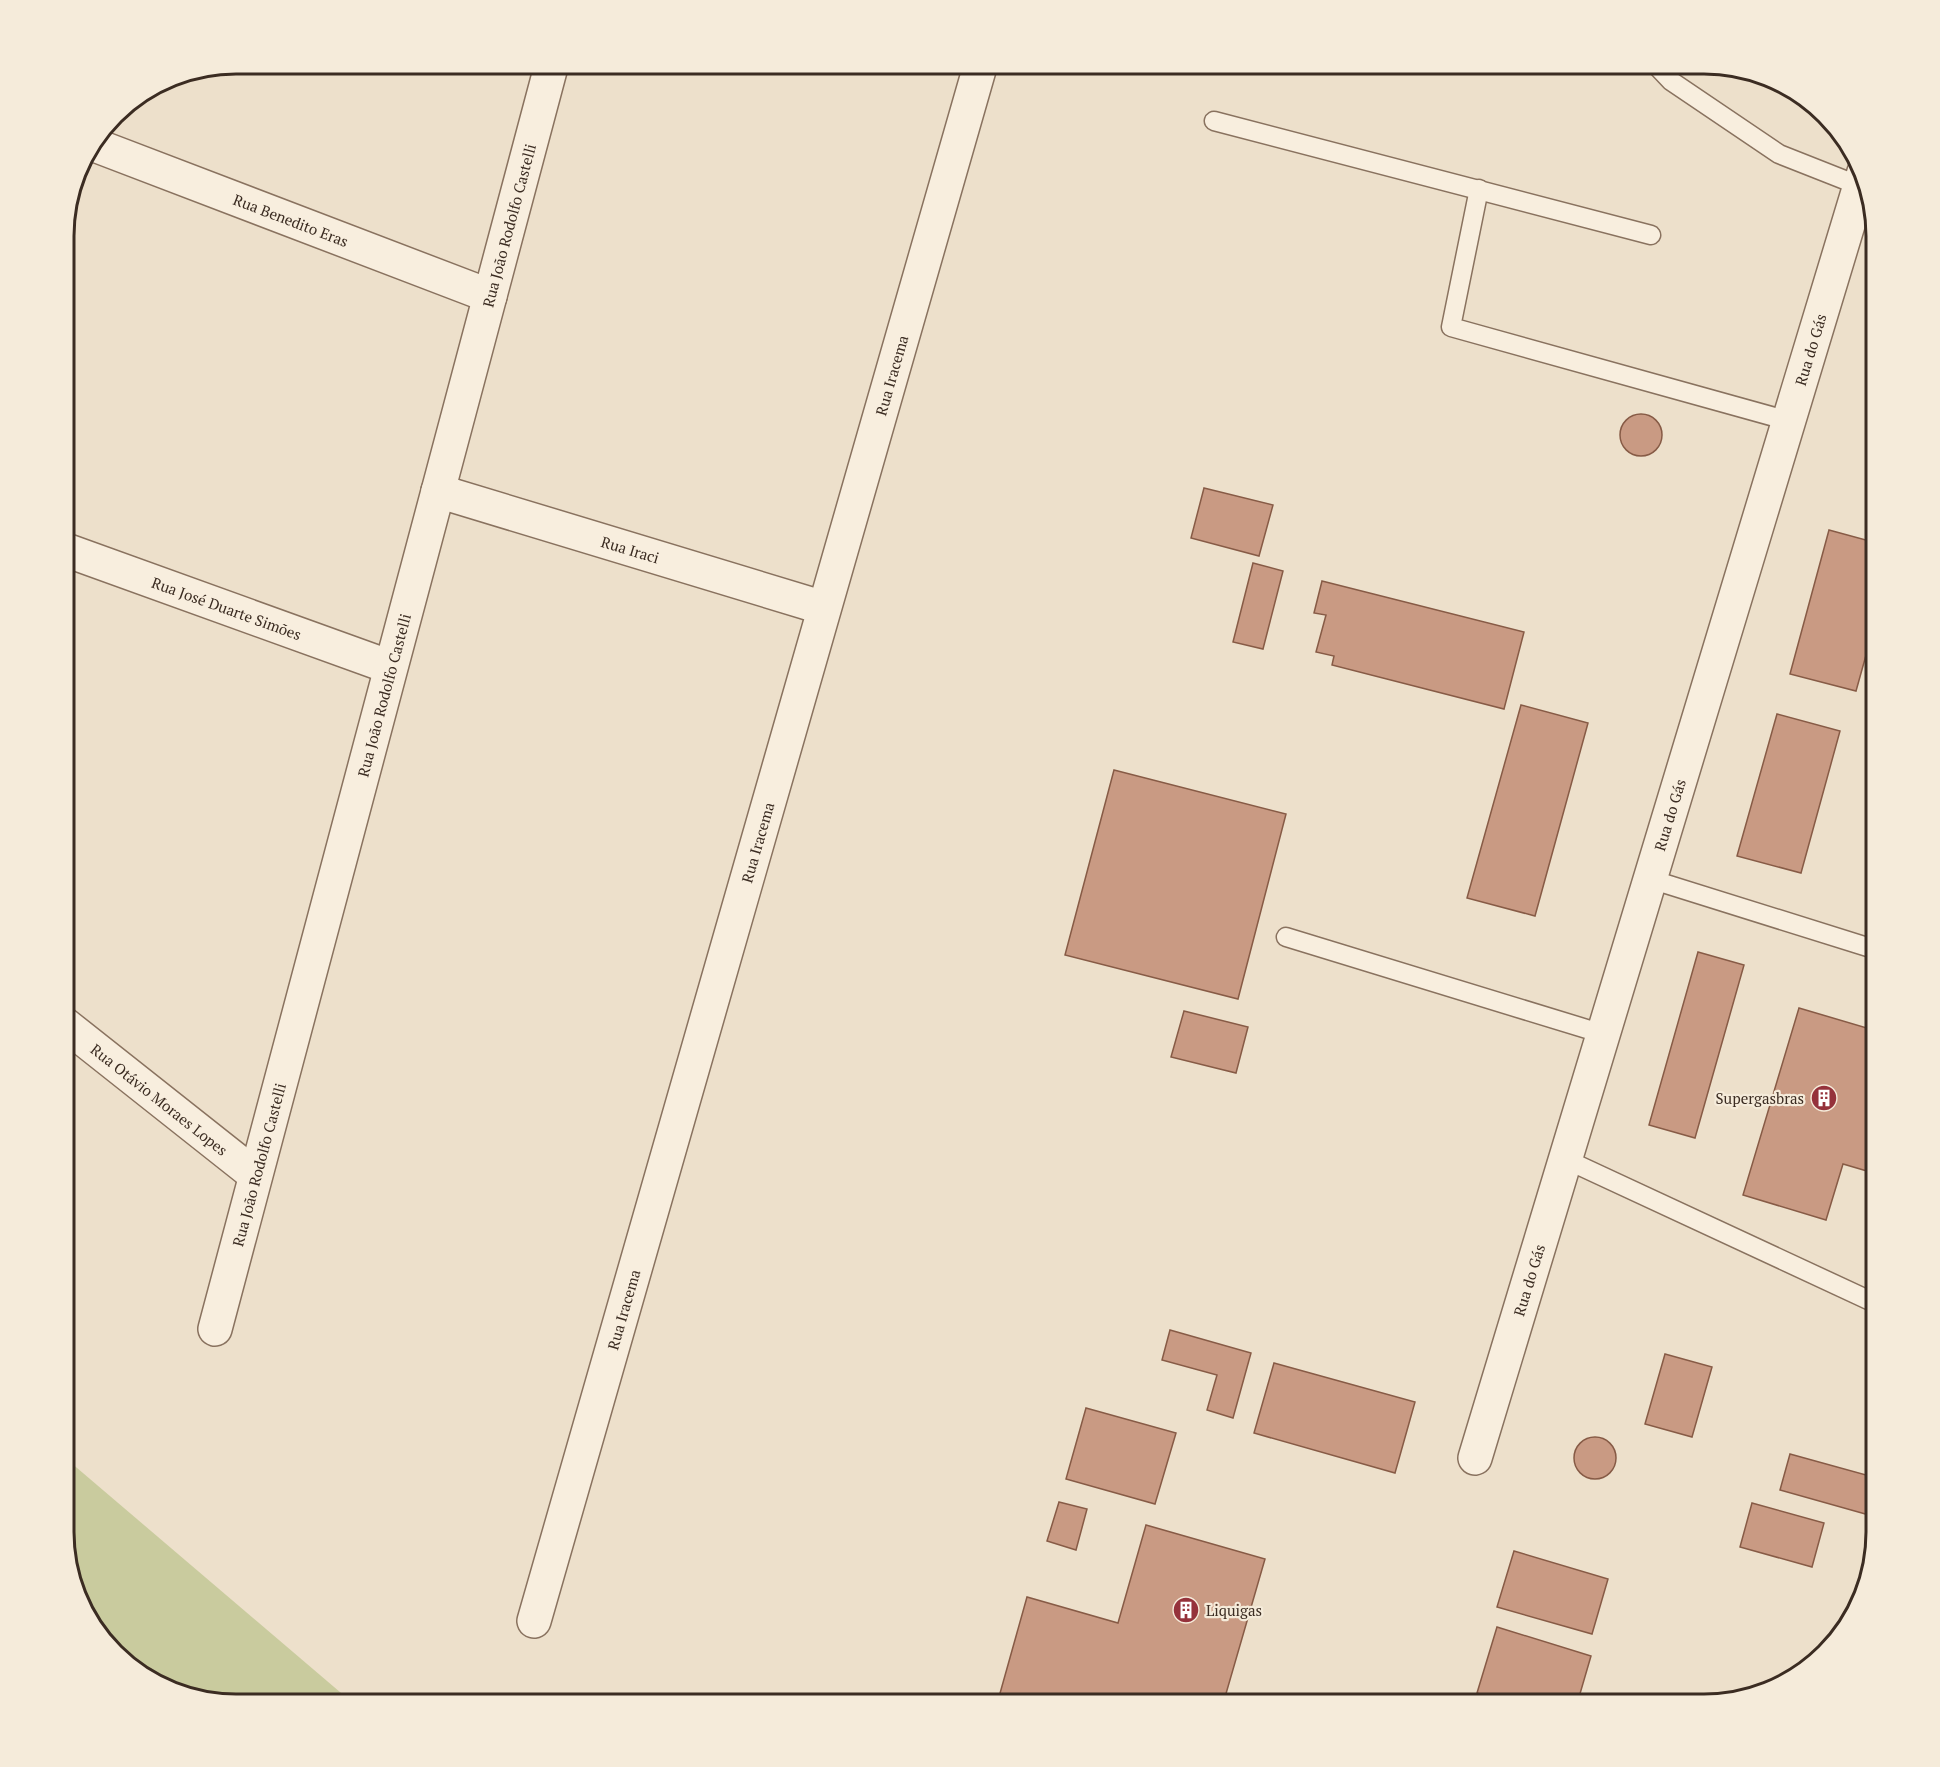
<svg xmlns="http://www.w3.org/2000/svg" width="1940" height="1767" viewBox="0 0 1940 1767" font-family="'PT Serif',serif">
<rect width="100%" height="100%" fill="#ede0cb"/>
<path fill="#c9cb9e" d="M 63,1456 L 354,1704 L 235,1704 L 169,1691 L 114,1654 L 81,1607 L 63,1542 Z"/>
<g fill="#c99a83" stroke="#875b46" stroke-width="1.5">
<circle cx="1641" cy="435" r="21"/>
<path d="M 1204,488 L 1273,505 L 1259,556 L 1191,538 Z"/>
<path d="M 1829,530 L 1877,543 L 1877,616 L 1856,691 L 1790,674 Z"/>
<path d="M 1253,563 L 1283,571 L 1263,649 L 1233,642 Z"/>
<path d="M 1322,581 L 1524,632 L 1504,709 L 1332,665 L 1334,656 L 1316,652 L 1326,615 L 1314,613 Z"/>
<path d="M 1521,705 L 1588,723 L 1535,916 L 1467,898 Z"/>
<path d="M 1777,714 L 1840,731 L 1801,873 L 1737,856 Z"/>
<path d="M 1114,770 L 1286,814 L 1238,999 L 1065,955 Z"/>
<path d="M 1698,952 L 1744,965 L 1695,1138 L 1649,1125 Z"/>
<path d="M 1799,1008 L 1877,1031 L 1877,1174 L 1843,1164 L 1826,1220 L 1743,1195 Z"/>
<path d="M 1184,1011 L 1248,1027 L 1236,1073 L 1171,1057 Z"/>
<path d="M 1170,1330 L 1251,1353 L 1233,1418 L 1207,1410 L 1217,1375 L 1162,1360 Z"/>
<path d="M 1665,1354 L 1712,1367 L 1692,1437 L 1645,1424 Z"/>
<path d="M 1274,1363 L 1415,1402 L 1395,1473 L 1254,1433 Z"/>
<path d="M 1086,1408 L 1176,1433 L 1155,1504 L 1066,1479 Z"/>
<circle cx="1595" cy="1458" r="21"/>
<path d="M 1790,1454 L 1877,1478 L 1876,1517 L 1780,1490 Z"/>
<path d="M 1059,1502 L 1087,1509 L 1076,1550 L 1047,1541 Z"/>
<path d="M 1752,1503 L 1824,1523 L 1812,1567 L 1740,1547 Z"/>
<path d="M 1146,1525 L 1265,1559 L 1223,1704 L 997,1704 L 1027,1597 L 1118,1623 Z"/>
<path d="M 1514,1551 L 1608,1579 L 1592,1634 L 1497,1607 Z"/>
<path d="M 1497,1627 L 1591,1656 L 1577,1704 L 1515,1704 L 1477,1693 Z"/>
</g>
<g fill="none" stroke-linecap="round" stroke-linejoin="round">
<defs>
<g id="service">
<path d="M 1654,63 L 1671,81 L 1779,154 L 1860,186"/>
<path d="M 1214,121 L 1651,235"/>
<path d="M 1479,189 L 1451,327 L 1789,421"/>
<path d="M 1650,879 L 1877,950"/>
<path d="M 1286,937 L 1603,1034"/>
<path d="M 1565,1159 L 1877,1304"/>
</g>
<g id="minor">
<path id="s1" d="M 92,144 L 490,296"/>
<path id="s2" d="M 438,491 L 824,608"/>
<path id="s3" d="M 63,549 L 390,667"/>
<path id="s4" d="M 63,1023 L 255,1175"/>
<path id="s5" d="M 215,1329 L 552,63"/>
<path id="s6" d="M 1475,1458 L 1864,172"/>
<path id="s7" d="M 534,1621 L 981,63"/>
</g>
</defs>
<use href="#service" stroke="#89725f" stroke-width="21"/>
<use href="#minor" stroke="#89725f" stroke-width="36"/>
<use href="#service" stroke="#f8eede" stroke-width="18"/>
<use href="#minor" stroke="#f8eede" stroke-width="33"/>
</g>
<defs>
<symbol id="building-disc" viewBox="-11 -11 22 22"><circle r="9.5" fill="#95323b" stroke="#f5ebda"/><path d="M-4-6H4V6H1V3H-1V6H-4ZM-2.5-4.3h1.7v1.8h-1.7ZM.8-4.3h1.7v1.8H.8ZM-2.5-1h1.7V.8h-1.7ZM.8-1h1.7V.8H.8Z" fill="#fff"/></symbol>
</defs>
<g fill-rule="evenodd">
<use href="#building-disc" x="1809" y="1083" width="30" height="30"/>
<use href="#building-disc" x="1171" y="1595" width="30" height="30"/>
</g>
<g text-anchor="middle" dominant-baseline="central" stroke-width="4.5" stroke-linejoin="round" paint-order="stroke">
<g font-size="15" fill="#3b2c22" stroke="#f5ebda">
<text stroke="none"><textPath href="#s1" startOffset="213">Rua Benedito Eras</textPath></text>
<text stroke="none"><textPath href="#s5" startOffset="1142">Rua João Rodolfo Castelli</textPath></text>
<text stroke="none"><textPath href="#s6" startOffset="1158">Rua do Gás</textPath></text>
<text stroke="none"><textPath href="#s7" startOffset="1296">Rua Iracema</textPath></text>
<text stroke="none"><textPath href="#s2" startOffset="201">Rua Iraci</textPath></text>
<text stroke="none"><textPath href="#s3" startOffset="174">Rua José Duarte Simões</textPath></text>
<text stroke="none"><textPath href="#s5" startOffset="656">Rua João Rodolfo Castelli</textPath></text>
<text stroke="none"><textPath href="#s6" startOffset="672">Rua do Gás</textPath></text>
<text stroke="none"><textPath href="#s7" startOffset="810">Rua Iracema</textPath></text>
<text stroke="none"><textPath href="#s4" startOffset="123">Rua Otávio Moraes Lopes</textPath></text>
<text stroke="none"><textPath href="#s5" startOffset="170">Rua João Rodolfo Castelli</textPath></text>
<text stroke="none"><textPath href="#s6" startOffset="186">Rua do Gás</textPath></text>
<text stroke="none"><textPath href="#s7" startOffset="324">Rua Iracema</textPath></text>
</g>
<g font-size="15" fill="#3b2c22" stroke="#f5ebda" text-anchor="end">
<text x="1804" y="1098">Supergasbras</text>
<text x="1206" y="1610" text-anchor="start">Liquigas</text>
</g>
</g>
<path d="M0 0H1940V1767H0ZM236 74H1704A162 162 0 0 1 1866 236V1532A162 162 0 0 1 1704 1694H236A162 162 0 0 1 74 1532V236A162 162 0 0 1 236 74Z" fill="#f5ebda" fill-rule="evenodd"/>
<path fill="none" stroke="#3b2c22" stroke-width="3" d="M236 74H1704A162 162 0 0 1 1866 236V1532A162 162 0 0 1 1704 1694H236A162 162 0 0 1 74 1532V236A162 162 0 0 1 236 74Z"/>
</svg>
